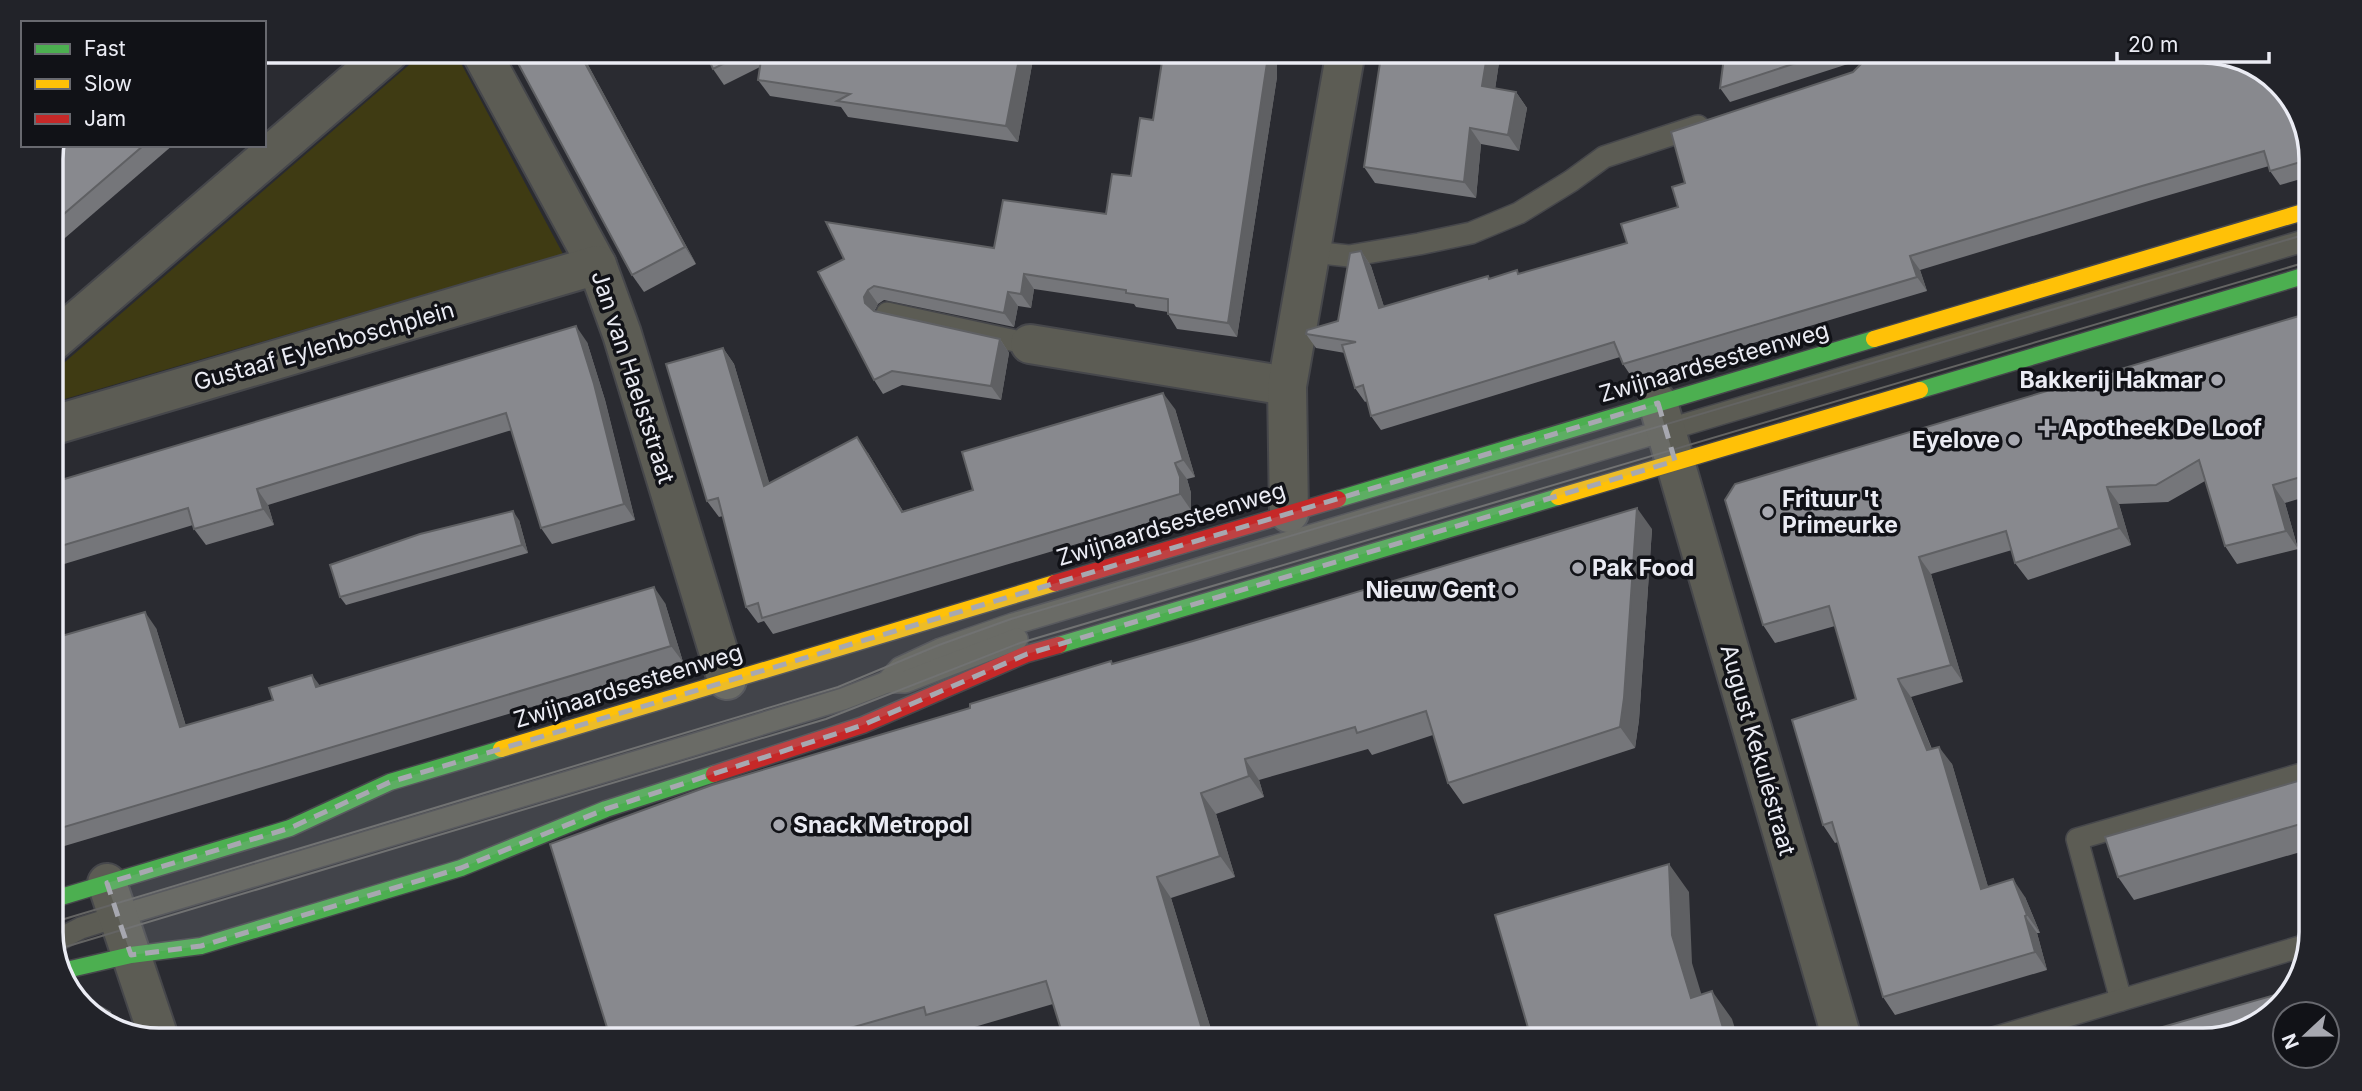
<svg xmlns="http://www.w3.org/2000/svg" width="2362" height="1091" viewBox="0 0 2362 1091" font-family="Inter,sans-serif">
<rect width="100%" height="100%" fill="#2a2b31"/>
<path fill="#3f3b13" d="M 424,52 L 455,52 L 563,254 L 51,403 L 51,374 Z"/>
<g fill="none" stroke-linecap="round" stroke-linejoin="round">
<defs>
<g id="lane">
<path d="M 1312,252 L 1349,256 L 1419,244 L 1471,233 L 1519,213 L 1571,181 L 1604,157 L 1698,126"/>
<path d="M 887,313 L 1030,344"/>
<path d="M 887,682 L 900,668 L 941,649 L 1013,624 L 2310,239"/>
<path d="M 52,943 L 81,928 L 119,916 L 686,747 L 843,699 L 887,682 L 905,682 L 1017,639"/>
<path d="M 2121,1000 L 2077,839 L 2305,773"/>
<path d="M 1990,1039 L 2303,946"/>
</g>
<g id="street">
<path d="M 481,52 L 597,265 L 622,334 L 727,680"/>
<path d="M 51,343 L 389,52"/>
<path d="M 1030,344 L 1287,386"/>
<path d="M 1658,403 L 1842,1039"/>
<path d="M 51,426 L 597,265"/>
<path d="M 1289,513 L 1287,386 L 1345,56"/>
<path d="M 107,883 L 157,1032"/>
</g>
<g id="fast">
<path d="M 1920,390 L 2310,274"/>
<path d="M 1338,499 L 1874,339"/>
<path d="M 1059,645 L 1558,497"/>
<path d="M 51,900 L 290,828 L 390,782 L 501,749"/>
<path d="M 62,971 L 131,955 L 201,946 L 461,868 L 606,809 L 714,774"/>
</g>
<g id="slow">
<path d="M 1874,339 L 2310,210"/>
<path d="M 1558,497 L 1920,390"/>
<path d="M 501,749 L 1055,583"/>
</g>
<g id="jam">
<path d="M 1055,583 L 1338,499"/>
<path d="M 714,774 L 863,725 L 1027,654 L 1059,645"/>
</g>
</defs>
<use href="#lane" stroke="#46474b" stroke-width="24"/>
<use href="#street" stroke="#46474b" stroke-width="42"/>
<use href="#fast" stroke="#46474b" stroke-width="19"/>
<use href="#slow" stroke="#46474b" stroke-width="19"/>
<use href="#jam" stroke="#46474b" stroke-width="19"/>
<use href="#lane" stroke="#5c5c54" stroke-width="21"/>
<use href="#street" stroke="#5c5c54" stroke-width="38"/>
<use href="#fast" stroke="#4caf50" stroke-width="16"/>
<use href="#slow" stroke="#ffc107" stroke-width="16"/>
<use href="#jam" stroke="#c62828" stroke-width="16"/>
<g stroke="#646463" stroke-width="2">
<path d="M 51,923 L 838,687 L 939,645 L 1011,619 L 2310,233"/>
<path d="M 55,950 L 826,719 L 1020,643 L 2310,261"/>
</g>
</g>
<g fill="#75767a">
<path d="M 264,51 L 282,51 L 264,66 Z"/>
<path d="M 581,52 L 696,264 L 644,292 L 632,275 Z"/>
<path d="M 706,53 L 1034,54 L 1018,142 L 848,117 L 841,107 L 770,96 L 758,80 L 760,67 L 724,85 L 713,69 Z"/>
<path d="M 1381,56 L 1500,56 L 1495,89 L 1516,92 L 1527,108 L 1519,151 L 1481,144 L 1476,198 L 1375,183 L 1364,167 Z"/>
<path d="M 1724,57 L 1851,58 L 1848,64 L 1730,102 L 1720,88 Z"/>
<path d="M 1277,77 L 1237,337 L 1177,329 L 1168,314 L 1168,312 L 1136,307 L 1134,304 L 1034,289 L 1031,308 L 1018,306 L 1014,327 L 884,300 L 878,304 L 874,312 L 1000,339 L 1009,353 L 1001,400 L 902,385 L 883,394 L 874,380 L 818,272 L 994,248 L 1106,214 L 1131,176 L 1153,120 Z"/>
<path d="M 1671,132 L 2311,153 L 2311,176 L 2280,185 L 2270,171 L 2269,166 L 2152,200 L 1920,270 L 1927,291 L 1633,379 L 1623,364 L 1620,357 L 1381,430 L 1371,416 L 1367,401 L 1365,402 L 1355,388 L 1345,353 L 1316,348 L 1306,334 L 1338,321 L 1361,251 L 1371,266 L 1384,307 L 1488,276 L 1490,279 L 1519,274 L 1627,243 L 1678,207 L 1685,183 Z"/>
<path d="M 54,145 L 173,145 L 51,250 L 51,153 Z"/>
<path d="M 2309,313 L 2308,496 L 2285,503 L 2298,549 L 2237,564 L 2225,546 L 2205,481 L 2168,502 L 2119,504 L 2131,545 L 2028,580 L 2015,563 L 2012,550 L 1931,574 L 1963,682 L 1911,697 L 1932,749 L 1952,764 L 1988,887 L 2025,897 L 2040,933 L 2037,933 L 2047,970 L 1895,1015 L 1883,997 L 1838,842 L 1835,843 L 1823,825 L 1856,699 L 1835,626 L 1775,643 L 1763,625 Z"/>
<path d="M 587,342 L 605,400 L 635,520 L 552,544 L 541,528 L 512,430 L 268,505 L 274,525 L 206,545 L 194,529 L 193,525 L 51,568 L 51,483 Z"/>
<path d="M 723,348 L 734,364 L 769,483 L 868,453 L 903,511 L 973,490 L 1175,409 L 1195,477 L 1187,479 L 1191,493 L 1191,510 L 773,634 L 764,621 L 758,623 L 746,607 L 723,516 L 719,517 L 707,501 Z"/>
<path d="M 519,520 L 528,553 L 346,605 L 340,597 Z"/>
<path d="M 1652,529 L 1639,720 L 1635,748 L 1463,804 L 1448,783 L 1433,735 L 1372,755 L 1368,749 L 1259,780 L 1264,797 L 1216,814 L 1235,877 L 1171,898 L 1213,1036 L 1063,1036 L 1053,1004 L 947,1035 L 940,1035 L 936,1029 L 915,1035 L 609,1034 L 970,708 L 1111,661 L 1113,664 Z"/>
<path d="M 665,603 L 683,662 L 51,850 L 51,639 L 156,628 L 186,726 L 320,685 Z"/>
<path d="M 2305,779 L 2304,851 L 2134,900 L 2118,877 Z"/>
</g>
<g fill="#5f6063">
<path d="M 579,52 L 581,52 L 696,264 L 685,247 Z"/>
<path d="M 1020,54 L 1034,54 L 1018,142 L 1006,126 Z"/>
<path d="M 1267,55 L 1277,55 L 1277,77 L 1237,337 L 1228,323 Z"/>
<path d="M 1487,56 L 1500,56 L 1493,103 L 1482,86 Z"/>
<path d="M 1844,58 L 1851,58 L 1848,64 Z"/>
<path d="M 1516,92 L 1527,108 L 1519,151 L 1508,135 Z"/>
<path d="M 1470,128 L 1481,144 L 1476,198 L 1464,182 Z"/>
<path d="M 1361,251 L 1371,266 L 1389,322 L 1379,308 Z"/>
<path d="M 1910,256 L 1920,270 L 1927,291 L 1917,277 Z"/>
<path d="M 1024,274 L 1034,289 L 1031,308 L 1021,294 Z"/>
<path d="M 868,290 L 878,304 L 874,311 L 875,318 L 865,303 L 864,297 Z"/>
<path d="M 1008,292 L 1018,306 L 1014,327 L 1004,313 Z"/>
<path d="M 576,326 L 587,342 L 605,400 L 635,520 L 624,504 Z"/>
<path d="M 1000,339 L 1009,353 L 1001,400 L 991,386 Z"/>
<path d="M 723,348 L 734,364 L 775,502 L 764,486 Z"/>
<path d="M 1163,393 L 1175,409 L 1195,477 L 1183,460 Z"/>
<path d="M 857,437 L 868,453 L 913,528 L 902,512 Z"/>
<path d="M 1175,463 L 1187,479 L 1191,493 L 1191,510 L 1180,494 Z"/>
<path d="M 2273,485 L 2285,503 L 2298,549 L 2286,531 Z"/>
<path d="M 2107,487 L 2119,504 L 2131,545 L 2119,528 Z"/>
<path d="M 257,489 L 268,505 L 274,525 L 263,509 Z"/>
<path d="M 1637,508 L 1652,529 L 1639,720 L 1635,748 L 1620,727 Z"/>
<path d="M 513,511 L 519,520 L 528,553 L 522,545 Z"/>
<path d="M 1919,557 L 1931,574 L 1963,682 L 1951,665 Z"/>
<path d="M 654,587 L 665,603 L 683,662 L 671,646 Z"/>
<path d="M 145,612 L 156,628 L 191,743 L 180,727 Z"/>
<path d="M 312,675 L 324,691 L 316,687 Z"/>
<path d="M 1898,679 L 1911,697 L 1939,768 L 1927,750 Z"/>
<path d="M 1939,747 L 1952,764 L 1994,907 L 1981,889 Z"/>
<path d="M 1245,759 L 1259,780 L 1264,797 L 1249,776 Z"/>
<path d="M 1201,793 L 1216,814 L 1235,877 L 1220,856 Z"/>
<path d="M 1669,864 L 1689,892 L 1692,963 L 1711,1026 L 1691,998 L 1672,935 Z"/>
<path d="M 1157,877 L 1171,898 L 1213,1036 L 1204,1036 Z"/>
<path d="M 2013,879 L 2025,897 L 2040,933 L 2027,915 Z"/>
<path d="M 2025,916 L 2037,933 L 2047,970 L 2035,952 Z"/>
<path d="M 1712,991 L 1732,1019 L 1738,1038 L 1726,1038 Z"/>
<path d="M 110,1012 L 121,1028 L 123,1032 L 118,1032 L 115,1030 Z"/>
</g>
<g fill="#88898e" stroke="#5f6063" stroke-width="2">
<path d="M 512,52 L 579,52 L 685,247 L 632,275 Z"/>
<path d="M 706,53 L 745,53 L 713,69 Z"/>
<path d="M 762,53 L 1020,54 L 1006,126 L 837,101 L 850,94 L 758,80 Z"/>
<path d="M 1163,55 L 1267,55 L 1267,63 L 1228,323 L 1168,314 L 1168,299 L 1126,293 L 1126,290 L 1024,274 L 1021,294 L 1008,292 L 1004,313 L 874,286 L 868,290 L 864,297 L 865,303 L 874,311 L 1000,339 L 991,386 L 892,371 L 874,380 L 818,272 L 844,259 L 826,222 L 994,248 L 1003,200 L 1106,214 L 1112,174 L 1131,176 L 1140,118 L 1153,120 Z"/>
<path d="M 1381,56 L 1487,56 L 1482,86 L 1516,92 L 1508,135 L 1470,128 L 1464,182 L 1364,167 Z"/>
<path d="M 1724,57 L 1814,57 L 1720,88 Z"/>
<path d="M 1863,58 L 2244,59 L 2293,99 L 2311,153 L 2311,159 L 2270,171 L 2264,151 L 2142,186 L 1910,256 L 1917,277 L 1623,364 L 1614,342 L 1371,416 L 1363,385 L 1355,388 L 1342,345 L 1356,342 L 1306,334 L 1307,330 L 1338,321 L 1350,253 L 1361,251 L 1379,308 L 1488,276 L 1489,279 L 1517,270 L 1518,274 L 1627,243 L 1621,224 L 1678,207 L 1672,187 L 1685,183 L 1671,132 L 1853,72 L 1861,64 Z"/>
<path d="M 54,145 L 144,145 L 51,225 L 51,153 Z"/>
<path d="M 2309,313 L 2308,475 L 2273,485 L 2286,531 L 2225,546 L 2199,460 L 2156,485 L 2107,487 L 2119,528 L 2015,563 L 2006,531 L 1919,557 L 1951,665 L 1898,679 L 1927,750 L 1939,747 L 1981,889 L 2013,879 L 2027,915 L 2025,916 L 2035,952 L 1883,997 L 1832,822 L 1823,825 L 1792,720 L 1856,699 L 1829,606 L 1763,625 L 1725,500 L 1735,484 Z"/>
<path d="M 576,326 L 594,384 L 624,504 L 541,528 L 506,413 L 257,489 L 263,509 L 194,529 L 188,508 L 51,549 L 51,483 Z"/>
<path d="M 723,348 L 764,486 L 857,437 L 902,512 L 973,490 L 962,452 L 1163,393 L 1183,460 L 1175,463 L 1180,477 L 1180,494 L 762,618 L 758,603 L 746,607 L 718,498 L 707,501 L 666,364 Z"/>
<path d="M 1637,508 L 1624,698 L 1620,727 L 1448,783 L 1426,711 L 1357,733 L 1355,727 L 1245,759 L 1249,776 L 1201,793 L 1220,856 L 1157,877 L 1204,1036 L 1063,1036 L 1046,981 L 926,1015 L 924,1007 L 826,1035 L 609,1034 L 550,844 L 712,785 L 970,708 L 970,704 L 1111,661 L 1112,664 L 1193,641 Z"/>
<path d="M 513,511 L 522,545 L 340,597 L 330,565 L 420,534 Z"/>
<path d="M 654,587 L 671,646 L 51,831 L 51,639 L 145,612 L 180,727 L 273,700 L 269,688 L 312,675 L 316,687 Z"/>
<path d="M 2305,779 L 2304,823 L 2118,877 L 2105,837 Z"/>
<path d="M 1669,864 L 1672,935 L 1691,998 L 1712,991 L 1726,1038 L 1531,1038 L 1495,915 Z"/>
<path d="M 68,989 L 110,1012 L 115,1030 L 69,992 Z"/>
<path d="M 2289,991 L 2263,1022 L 2203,1040 L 2117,1040 Z"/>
</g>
<path fill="#a7a8b0" fill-opacity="0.2" stroke="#a7a8b0" stroke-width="5" stroke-dasharray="14 9" stroke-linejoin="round" d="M 1658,403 L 1675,461 L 1027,654 L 863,725 L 606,809 L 461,868 L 201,946 L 131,955 L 122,929 L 107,883 L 290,828 L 390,782 Z"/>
<g fill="#a7a8b0" stroke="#111217" stroke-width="2.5">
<circle cx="2217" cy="380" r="7"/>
<path d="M2043.5 417.5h7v7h7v7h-7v7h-7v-7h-7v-7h7z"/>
<circle cx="2014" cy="440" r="7"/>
<circle cx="1768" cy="512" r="7"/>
<circle cx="1578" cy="568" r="7"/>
<circle cx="1510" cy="590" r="7"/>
<circle cx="779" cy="825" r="7"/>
</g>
<g text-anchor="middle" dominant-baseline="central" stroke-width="7" stroke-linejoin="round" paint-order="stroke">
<g font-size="23" fill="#ebecf4" stroke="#111217">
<text transform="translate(324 346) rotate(-16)">Gustaaf Eylenboschplein</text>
<text transform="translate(1714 362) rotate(-16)">Zwijnaardsesteenweg</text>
<text transform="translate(633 377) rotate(72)">Jan van Haelststraat</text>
<text transform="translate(1171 524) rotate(-17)">Zwijnaardsesteenweg</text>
<text transform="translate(628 686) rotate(-17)">Zwijnaardsesteenweg</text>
<text transform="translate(1758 750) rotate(74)">August Kekuléstraat</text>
</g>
<g font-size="23" font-weight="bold" fill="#ebecf4" stroke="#111217" text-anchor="start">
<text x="2203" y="380" text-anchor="end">Bakkerij Hakmar</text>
<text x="2061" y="428">Apotheek De Loof</text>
<text x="2000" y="440" text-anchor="end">Eyelove</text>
<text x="1782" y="499">Frituur 't<tspan x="1782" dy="26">Primeurke</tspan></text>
<text x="1592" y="568">Pak Food</text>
<text x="1496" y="590" text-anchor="end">Nieuw Gent</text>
<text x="793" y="825">Snack Metropol</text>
</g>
</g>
<path d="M0 0H2362V1091H0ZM159 63H2203A96 96 0 0 1 2299 159V932A96 96 0 0 1 2203 1028H159A96 96 0 0 1 63 932V159A96 96 0 0 1 159 63Z" fill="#222329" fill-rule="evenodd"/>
<path fill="none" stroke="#ebecf4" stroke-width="3.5" d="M159 63H2203A96 96 0 0 1 2299 159V932A96 96 0 0 1 2203 1028H159A96 96 0 0 1 63 932V159A96 96 0 0 1 159 63Z"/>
<rect x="21" y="21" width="245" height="126" fill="#111217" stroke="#68696f" stroke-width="2"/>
<rect x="35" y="44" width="35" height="10" fill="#4caf50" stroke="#68696f" stroke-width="2"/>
<text x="84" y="56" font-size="21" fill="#ebecf4">Fast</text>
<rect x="35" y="79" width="35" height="10" fill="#ffc107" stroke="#68696f" stroke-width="2"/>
<text x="84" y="91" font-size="21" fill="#ebecf4">Slow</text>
<rect x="35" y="114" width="35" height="10" fill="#c62828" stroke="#68696f" stroke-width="2"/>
<text x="84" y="126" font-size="21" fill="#ebecf4">Jam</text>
<g transform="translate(2306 1035) rotate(248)"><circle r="33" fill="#111217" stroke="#68696f" stroke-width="2"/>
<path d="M0-5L12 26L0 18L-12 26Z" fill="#a7a8b0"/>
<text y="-10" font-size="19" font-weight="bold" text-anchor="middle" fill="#ebecf4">N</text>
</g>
<path d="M2117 52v10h152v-10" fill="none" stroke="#ebecf4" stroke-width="3.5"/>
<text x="2128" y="52" font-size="21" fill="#ebecf4" stroke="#111217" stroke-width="5" paint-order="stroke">20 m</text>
</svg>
